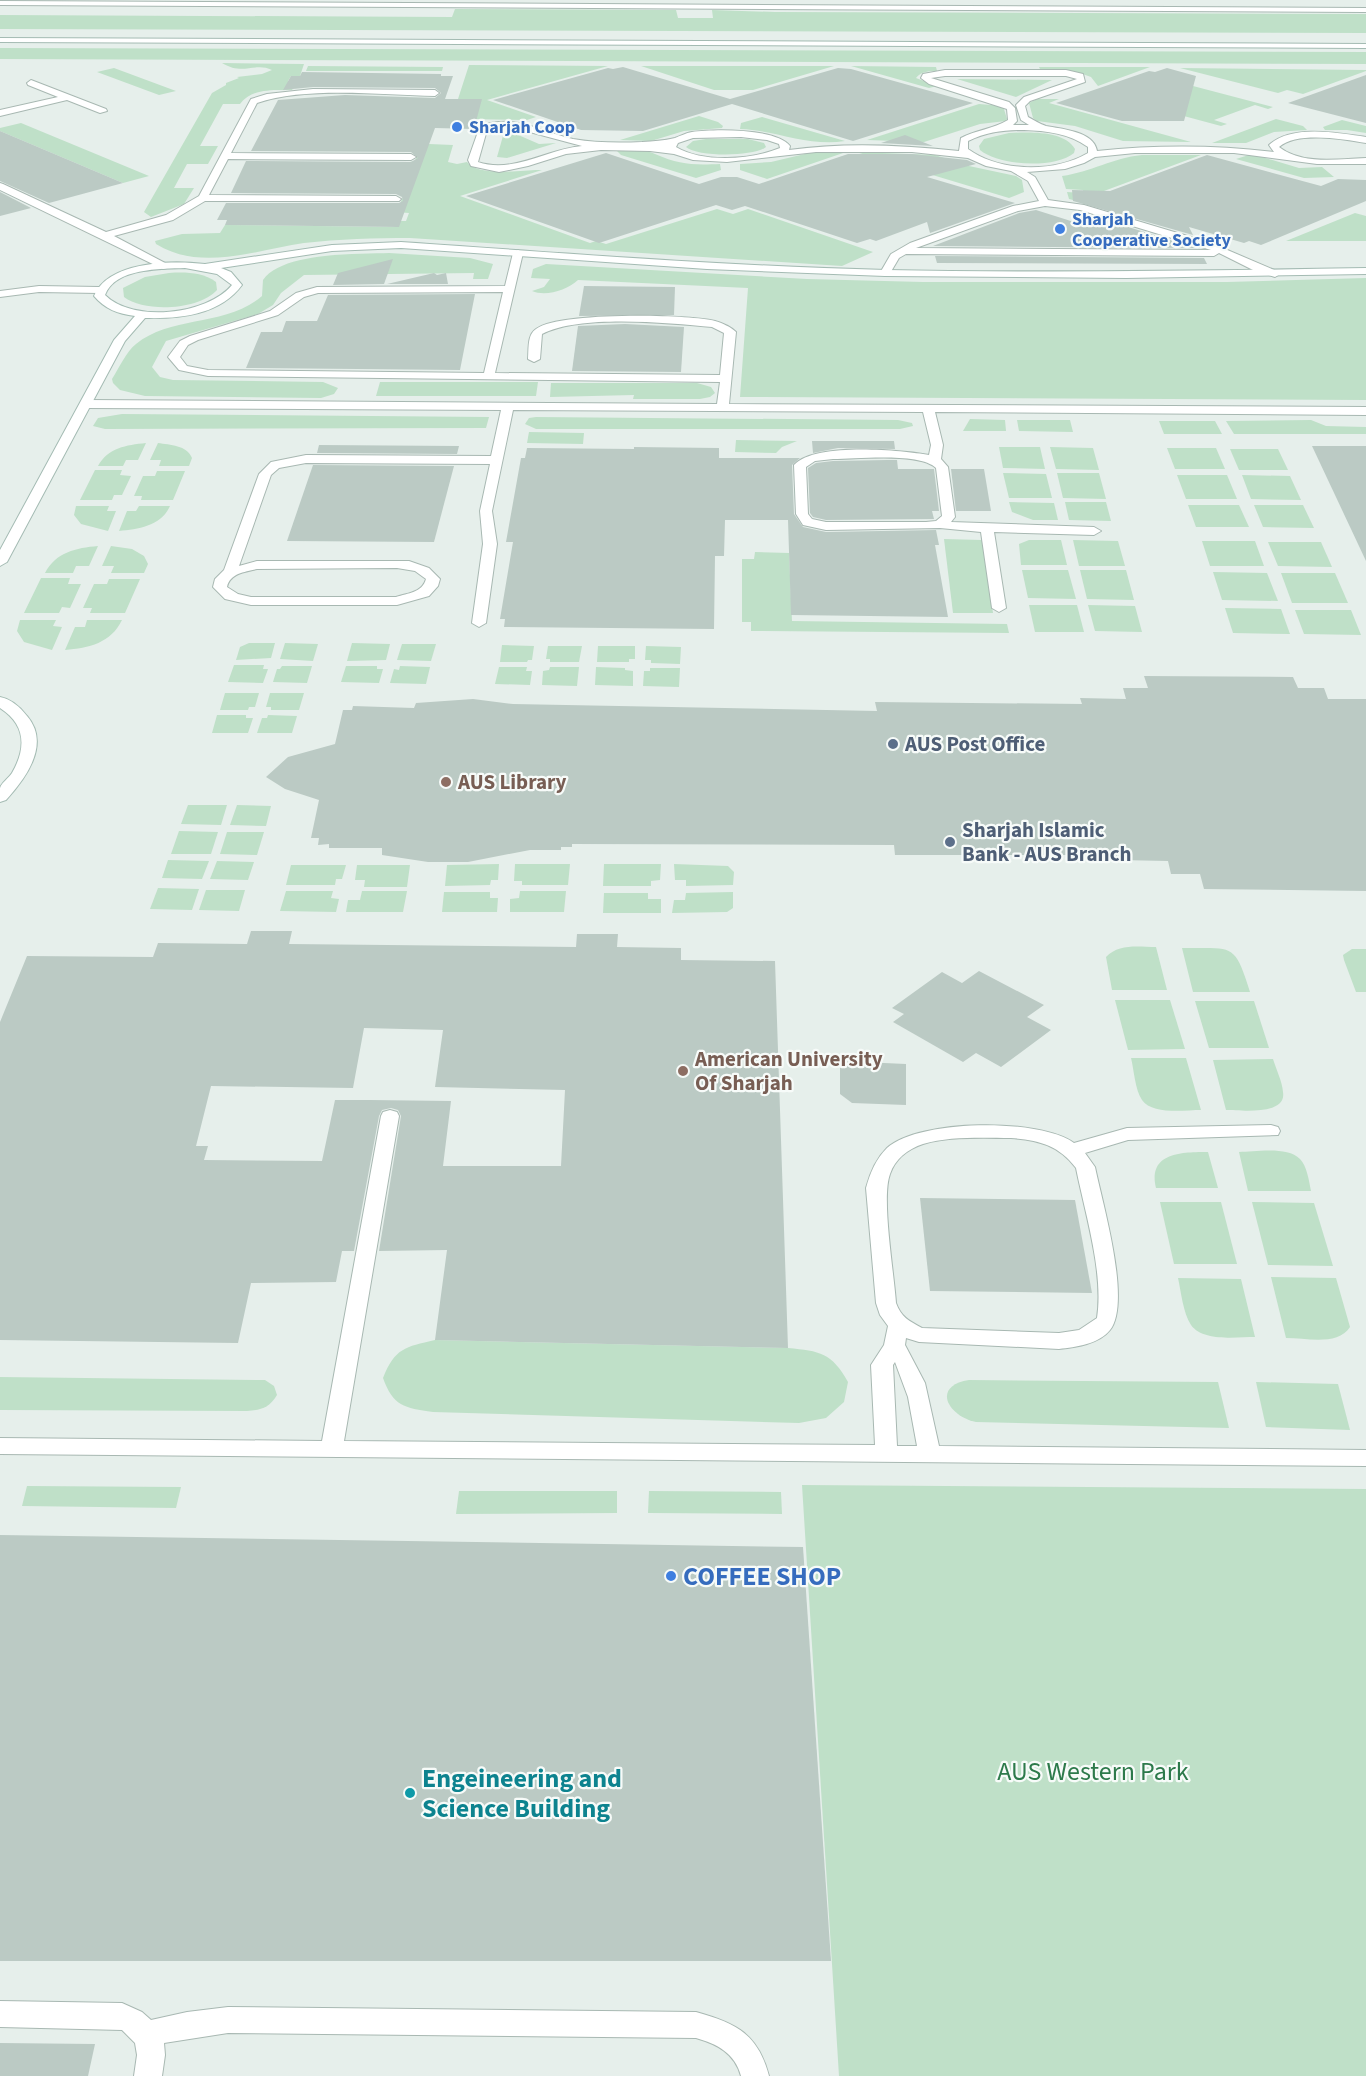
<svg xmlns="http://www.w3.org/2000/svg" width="1366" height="2076" viewBox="0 0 1366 2076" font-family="'Source Sans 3',sans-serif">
<rect width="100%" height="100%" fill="#e6efeb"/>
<g fill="#bfe0c8">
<path d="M 455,9 L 676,10 L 678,18 L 713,18 L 712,10 L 775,12 L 1366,14 L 1366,33 L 0,29 L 0,15 L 452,17 Z"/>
<path d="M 0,48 L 1366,52 L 1366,64 L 0,59 Z"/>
<path d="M 222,63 L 304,64 L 300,76 L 291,76 L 288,81 L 297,82 L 292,90 C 274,90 252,88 240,104 L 223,104 L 200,146 L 218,146 L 208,164 L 187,164 L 174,188 L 194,188 L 184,204 L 151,217 L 144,212 L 212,93 L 226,85 L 226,83 L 239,78 L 237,77 L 262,74 L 272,70 C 255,62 243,76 222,63 Z"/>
<path d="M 469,65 L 608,66 L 487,100 L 536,117 L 527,120 L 466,119 L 471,99 L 458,99 Z"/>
<path d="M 308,66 L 443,67 L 442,71 L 306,71 Z"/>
<path d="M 641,66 L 834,66 L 753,90 L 714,90 Z"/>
<path d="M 851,66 L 936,67 L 937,71 C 930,71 921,71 916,78 L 937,86 L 929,88 Z"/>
<path d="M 1039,67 L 1150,67 L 1098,86 L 1091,77 L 1077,72 L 1041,71 Z"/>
<path d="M 114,68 L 176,91 L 159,95 L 97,72 Z"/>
<path d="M 1180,68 L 1366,70 L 1366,71 L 1303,94 L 1287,90 L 1278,93 Z"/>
<path d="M 957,79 L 1052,80 L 1016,97 Z"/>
<path d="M 1193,86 L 1273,107 L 1268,109 L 1255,105 L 1214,120 L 1227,124 L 1221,126 L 1139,104 Z"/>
<path d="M 1037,99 L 1059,99 L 1049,103 L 1191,142 L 1123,141 L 1075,126 L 1037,121 L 1033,118 L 1029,103 Z"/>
<path d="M 979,104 L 1003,106 L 1007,119 L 1006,121 L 980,124 L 924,142 L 867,140 Z"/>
<path d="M 699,116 L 718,122 L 723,126 L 722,128 L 684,131 L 651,141 L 620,140 Z"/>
<path d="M 762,117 L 845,141 C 809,147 775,130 740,129 L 741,123 Z"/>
<path d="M 1276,119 L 1303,126 L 1307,130 L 1274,132 L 1246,143 L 1212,143 Z"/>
<path d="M 1342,120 L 1366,126 L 1366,133 L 1347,130 L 1325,130 L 1323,127 Z"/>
<path d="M 21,123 L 149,176 L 123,183 L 0,131 L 0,128 Z"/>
<path d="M 1009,133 C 1029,132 1064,130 1075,149 L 1074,153 C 1055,169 999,166 980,150 L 979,146 L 984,139 Z"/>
<path d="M 509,134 L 516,134 L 539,144 L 556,143 L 507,158 L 497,157 L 503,136 Z"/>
<path d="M 706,139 L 748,139 L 764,143 L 766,147 C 754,157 697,157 686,147 L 693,141 Z"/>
<path d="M 429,144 L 453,145 L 448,162 L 457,164 L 467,162 C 480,178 523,169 542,170 L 460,196 L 590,243 L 596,241 L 606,244 L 717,209 L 733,214 L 748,209 L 873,252 L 842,266 L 410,238 C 375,238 339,239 304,243 C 256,250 201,272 156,244 L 155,241 L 182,234 L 220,233 L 225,225 L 395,227 L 391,221 L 406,221 L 409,213 L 396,212 L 406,191 L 407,169 L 410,162 L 415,161 L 420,148 Z"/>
<path d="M 617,151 C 628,151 645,149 655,154 C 680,165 693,165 720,164 L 721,170 L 696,178 L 621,155 Z"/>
<path d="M 846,152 L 767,179 L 740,170 L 740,164 L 771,162 L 809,153 Z"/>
<path d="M 856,152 L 935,155 L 969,166 L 1016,176 L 1022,180 L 1024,192 L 1009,198 Z"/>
<path d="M 1252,154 L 1299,168 L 1322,167 L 1334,177 L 1304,178 L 1236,159 Z"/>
<path d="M 1142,155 L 1201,155 L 1077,201 L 1069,199 L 1067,192 L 1083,193 L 1083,190 L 1066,189 L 1062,176 C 1091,172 1112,158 1142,155 Z"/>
<path d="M 1355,213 L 1366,216 L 1366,241 L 1286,241 Z"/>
<path d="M 389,253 L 470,258 L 493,264 L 488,279 L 473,279 L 474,273 L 304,275 L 281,293 L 273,305 L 258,314 L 166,341 L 152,367 L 160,377 L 173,380 L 323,382 L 338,388 L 334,394 L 321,398 L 145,396 L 120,390 L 113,383 L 112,379 C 119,368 126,352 136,344 C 171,315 226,327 262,296 L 263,280 C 282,252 358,254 389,253 Z"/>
<path d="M 546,264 L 807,279 L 923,282 L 1227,282 L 1366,278 L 1366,400 L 740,397 L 748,288 L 578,280 C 567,290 546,297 532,291 L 544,287 L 550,279 L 531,278 L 533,269 Z"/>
<path d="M 169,273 C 185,272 202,272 216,282 L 217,290 C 199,310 145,313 124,297 L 123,288 L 145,277 Z"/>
<path d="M 380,382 L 538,382 L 536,396 L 376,396 Z"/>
<path d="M 551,383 L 697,383 L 711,387 L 715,393 L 710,397 L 700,399 L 633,399 L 634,395 L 550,397 Z"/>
<path d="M 122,414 L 489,417 L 486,428 L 105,429 L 93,426 L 98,418 Z"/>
<path d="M 536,417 L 898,420 L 912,423 L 913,426 L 900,429 L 536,429 L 525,424 L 529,418 Z"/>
<path d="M 970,419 L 1005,420 L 1006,431 L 963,431 Z"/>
<path d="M 1017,420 L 1070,420 L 1073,432 L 1019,431 Z"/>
<path d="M 1311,420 L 1326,426 L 1366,427 L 1366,434 L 1234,434 L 1226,421 Z"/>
<path d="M 1159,421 L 1215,421 L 1222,434 L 1164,434 Z"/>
<path d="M 529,432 L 584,433 L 583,444 L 527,443 Z"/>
<path d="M 736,440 L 797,441 L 782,447 L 776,453 L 735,452 Z"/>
<path d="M 146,443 L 138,460 L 126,460 L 123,466 L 98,466 C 108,448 126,445 146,443 Z"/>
<path d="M 158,443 C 170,445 187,445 192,458 L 189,466 L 159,466 L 161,460 L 150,460 Z"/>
<path d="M 999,447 L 1040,447 L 1045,469 L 1003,468 Z"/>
<path d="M 1050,447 L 1093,448 L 1099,470 L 1056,469 Z"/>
<path d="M 1167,448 L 1216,448 L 1225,469 L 1175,469 Z"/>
<path d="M 1230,449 L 1278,449 L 1288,470 L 1239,470 Z"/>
<path d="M 95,470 L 122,470 L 120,475 L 131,476 L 122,495 L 114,495 L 112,500 L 80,500 Z"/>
<path d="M 157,471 L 185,471 L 173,500 L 141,500 L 142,496 L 134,496 L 143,476 L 155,476 Z"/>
<path d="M 1003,473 L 1046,474 L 1052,498 L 1009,498 Z"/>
<path d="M 1057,473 L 1099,473 L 1106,499 L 1063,498 Z"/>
<path d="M 1177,475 L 1227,475 L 1237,499 L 1186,499 Z"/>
<path d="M 1242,475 L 1290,476 L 1301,500 L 1251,499 Z"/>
<path d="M 1009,502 L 1054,503 L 1058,520 L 1033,520 L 1012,512 Z"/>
<path d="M 1065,502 L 1106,502 L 1111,521 L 1069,520 Z"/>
<path d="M 1188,505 L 1239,505 L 1249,527 L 1196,527 Z"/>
<path d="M 1254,505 L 1303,505 L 1314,528 L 1263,527 Z"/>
<path d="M 76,506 L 109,506 L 107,511 L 116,511 L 108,531 L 81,524 L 74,515 Z"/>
<path d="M 139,506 L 170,506 C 161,526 139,529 119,531 L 127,511 L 136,511 Z"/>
<path d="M 944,539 L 982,540 L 993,613 L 953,613 Z"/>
<path d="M 1029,540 L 1061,540 L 1067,565 L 1021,565 L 1019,544 Z"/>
<path d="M 1073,540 L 1118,541 L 1125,566 L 1079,566 Z"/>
<path d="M 1202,541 L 1255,541 L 1264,566 L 1210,566 Z"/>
<path d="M 1268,542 L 1321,542 L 1332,567 L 1278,566 Z"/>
<path d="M 98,546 L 89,566 L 76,566 L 73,573 L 45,573 C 56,552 76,548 98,546 Z"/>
<path d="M 111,546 L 132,549 L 144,556 L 148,564 L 144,573 L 111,573 L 114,566 L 102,566 Z"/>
<path d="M 755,552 L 789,553 L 792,621 L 1007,624 L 1009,633 L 751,631 L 751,622 L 742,622 L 742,559 L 754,559 Z"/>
<path d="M 1022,570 L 1068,570 L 1076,599 L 1028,598 Z"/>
<path d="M 1080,570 L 1126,570 L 1134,600 L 1087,599 Z"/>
<path d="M 1213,572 L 1267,573 L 1278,601 L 1222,600 Z"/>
<path d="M 1281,573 L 1335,573 L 1348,603 L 1292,603 Z"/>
<path d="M 41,578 L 70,578 L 68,584 L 81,584 L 70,608 L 62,607 L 59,613 L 24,613 Z"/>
<path d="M 109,579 L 140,579 L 125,613 L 90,613 L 92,608 L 83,608 L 94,584 L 107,584 Z"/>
<path d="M 1029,605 L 1077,605 L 1084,632 L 1035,632 Z"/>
<path d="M 1088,605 L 1135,606 L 1142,632 L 1095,631 Z"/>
<path d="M 1225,608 L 1281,609 L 1290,634 L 1233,633 Z"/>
<path d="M 1295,610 L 1351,610 L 1361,635 L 1304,634 Z"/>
<path d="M 20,620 L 56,620 L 53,626 L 62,627 L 52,650 L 24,642 L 17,631 Z"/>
<path d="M 87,620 L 122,620 C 111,643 89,648 65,650 L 75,627 L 85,627 Z"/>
<path d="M 249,643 L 275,643 L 271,658 L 236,660 L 240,647 Z"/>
<path d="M 285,643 L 318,644 L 313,661 L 280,659 Z"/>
<path d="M 352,643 L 390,644 L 386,660 L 347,661 Z"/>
<path d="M 402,644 L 436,644 L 431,661 L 397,660 Z"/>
<path d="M 502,645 L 534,646 L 532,660 L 528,660 L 527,662 L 500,662 Z"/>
<path d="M 548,646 L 582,646 L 579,662 L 550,662 L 550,659 L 546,659 Z"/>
<path d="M 598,646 L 635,646 L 635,659 L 629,659 L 629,662 L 597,662 Z"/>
<path d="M 646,646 L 681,647 L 680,664 L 651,663 L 651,660 L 645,660 Z"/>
<path d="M 234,665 L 264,665 L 263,669 L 268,669 L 263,683 L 228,682 Z"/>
<path d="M 282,666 L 312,666 L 307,683 L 273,682 L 277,669 L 280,669 Z"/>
<path d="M 346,666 L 377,666 L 377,669 L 383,669 L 379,683 L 341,682 Z"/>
<path d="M 400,666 L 430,667 L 426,684 L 390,683 L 394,669 L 399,670 Z"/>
<path d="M 499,667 L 527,667 L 526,671 L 532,671 L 530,685 L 495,684 Z"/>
<path d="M 550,667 L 579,667 L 577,686 L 542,685 L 543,671 L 549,670 Z"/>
<path d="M 596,667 L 625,668 L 625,670 L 633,671 L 633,686 L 595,685 Z"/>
<path d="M 650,668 L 680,668 L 679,687 L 643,686 L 644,671 L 650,671 Z"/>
<path d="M 225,693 L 259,693 L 255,707 L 249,707 L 248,710 L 220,710 Z"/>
<path d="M 270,693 L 304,693 L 299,710 L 271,710 L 271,707 L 266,707 Z"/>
<path d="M 217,715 L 246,715 L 246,718 L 253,718 L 248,733 L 212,733 Z"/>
<path d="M 268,715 L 297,716 L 292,733 L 257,733 L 262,718 L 267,718 Z"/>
<path d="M 188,805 L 227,805 L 221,825 L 181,824 Z"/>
<path d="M 237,805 L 271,806 L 266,826 L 230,825 Z"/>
<path d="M 179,831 L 218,832 L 211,854 L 171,854 Z"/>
<path d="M 227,832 L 264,832 L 257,855 L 220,854 Z"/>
<path d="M 168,860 L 209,861 L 202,879 L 162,878 Z"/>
<path d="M 217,861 L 254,862 L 248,880 L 210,879 Z"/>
<path d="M 499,864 L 498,880 L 491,880 L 490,885 L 445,886 L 447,865 Z"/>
<path d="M 515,864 L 570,864 L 568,885 L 522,885 L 522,881 L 514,881 Z"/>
<path d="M 604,864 L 661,864 L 660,880 L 651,881 L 651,886 L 603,886 Z"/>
<path d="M 674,864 L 728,866 L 734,872 L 733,885 L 686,886 L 686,880 L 675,880 Z"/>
<path d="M 291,865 L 346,865 L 342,879 L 336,879 L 335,885 L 286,885 Z"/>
<path d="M 357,865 L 410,865 L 407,887 L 364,887 L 365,880 L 355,880 Z"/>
<path d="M 158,888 L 199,889 L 192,910 L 150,909 Z"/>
<path d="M 206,890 L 245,890 L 239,911 L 199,910 Z"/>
<path d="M 286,891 L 333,891 L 331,898 L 339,899 L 336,912 L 280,911 Z"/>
<path d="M 362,891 L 407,891 L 403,912 L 346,912 L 348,900 L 360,900 Z"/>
<path d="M 520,891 L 566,891 L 564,912 L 510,912 L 510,899 L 519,898 Z"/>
<path d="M 444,892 L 490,892 L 490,898 L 498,898 L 497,912 L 442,912 Z"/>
<path d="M 733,892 L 733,908 L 727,912 L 672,913 L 674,900 L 685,900 L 686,893 Z"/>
<path d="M 604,893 L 648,893 L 648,899 L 661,899 L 661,913 L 603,913 Z"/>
<path d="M 1156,947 L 1167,990 L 1112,990 L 1106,957 C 1119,943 1139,947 1156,947 Z"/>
<path d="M 1182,948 C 1233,949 1234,941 1250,992 L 1193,992 Z"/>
<path d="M 1352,949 L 1366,949 L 1366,992 L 1356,992 L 1344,960 L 1343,955 Z"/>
<path d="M 1115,1000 L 1170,1000 L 1185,1049 L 1128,1050 Z"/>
<path d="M 1195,1001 L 1254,1001 L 1269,1048 L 1209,1048 Z"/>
<path d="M 1131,1058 L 1186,1058 L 1201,1110 C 1185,1110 1152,1115 1142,1100 C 1135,1090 1134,1070 1131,1058 Z"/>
<path d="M 1273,1059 C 1276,1069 1282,1081 1283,1092 C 1287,1116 1241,1110 1226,1110 L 1213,1060 Z"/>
<path d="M 1208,1152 L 1218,1188 L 1156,1188 C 1147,1152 1183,1152 1208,1152 Z"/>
<path d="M 1239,1152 C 1255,1152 1287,1146 1300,1159 C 1307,1166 1309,1181 1311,1191 L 1248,1191 Z"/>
<path d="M 1160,1202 L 1221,1202 L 1237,1264 L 1174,1264 Z"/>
<path d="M 1252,1202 L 1314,1203 L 1333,1266 L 1268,1265 Z"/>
<path d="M 1271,1277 L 1336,1278 L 1350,1327 C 1338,1346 1307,1338 1286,1338 Z"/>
<path d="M 1178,1278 L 1241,1279 L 1255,1337 C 1237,1337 1203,1342 1191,1325 C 1183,1313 1181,1291 1178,1278 Z"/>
<path d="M 435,1340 L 788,1348 C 820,1351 832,1353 848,1382 L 844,1402 L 826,1418 L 799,1423 L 433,1412 C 404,1408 393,1406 383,1378 C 395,1348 405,1347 435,1340 Z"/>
<path d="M 0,1377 L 265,1380 L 274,1386 L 277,1395 C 269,1408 261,1410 247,1411 L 0,1410 Z"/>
<path d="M 969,1380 L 1218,1382 L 1229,1428 L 976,1422 C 948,1416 931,1386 969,1380 Z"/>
<path d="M 1256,1382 L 1338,1384 L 1350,1430 L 1266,1427 Z"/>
<path d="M 802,1485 L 1366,1489 L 1366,2076 L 839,2076 Z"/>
<path d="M 27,1486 L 181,1487 L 176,1508 L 22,1506 Z"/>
<path d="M 459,1491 L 617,1491 L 617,1513 L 456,1514 Z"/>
<path d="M 649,1491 L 781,1492 L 782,1514 L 648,1513 Z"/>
</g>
<g fill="#bbcac4" fill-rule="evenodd">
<path d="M 623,67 L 730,99 L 838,68 L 851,69 L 973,103 L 853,141 L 732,104 L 643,131 L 581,130 L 493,100 L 608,68 L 613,69 Z"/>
<path d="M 1167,68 L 1196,76 L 1184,121 L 1122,121 L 1056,103 L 1149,71 L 1155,72 Z"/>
<path d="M 302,72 L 441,74 L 441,76 L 453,76 L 445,99 L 482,99 L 474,129 L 435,128 L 399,227 L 225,225 L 227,220 L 217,220 L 226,203 L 399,203 L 403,201 L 402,197 L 396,194 L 231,193 L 246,161 L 411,162 L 418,158 L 411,152 L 251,151 L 278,100 L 345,95 L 435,98 L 441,93 L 435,88 L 313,87 L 283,90 L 291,76 L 300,76 Z"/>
<path d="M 1366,75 L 1366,123 L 1288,103 Z"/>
<path d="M 0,131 L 123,183 L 49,203 L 0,181 Z"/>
<path d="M 905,135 L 933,146 L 881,143 Z"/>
<path d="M 606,153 L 699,184 L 721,177 L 737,177 L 759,184 L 848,154 L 912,154 L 967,160 L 976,164 L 927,177 L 1015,203 L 930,233 L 927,222 L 876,241 L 870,239 L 857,243 L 745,206 L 732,210 L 716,205 L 599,243 L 466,196 Z"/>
<path d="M 1207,155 L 1321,186 L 1338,179 L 1366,180 L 1366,201 L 1261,245 L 1249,241 L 1244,243 L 1189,227 L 1193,235 L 1073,201 L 1072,190 L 1110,191 Z"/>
<path d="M 0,192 L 31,208 L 0,216 Z"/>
<path d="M 1036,210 L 1074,222 L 1074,212 L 1080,212 L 1196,248 L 933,246 L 1019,213 Z"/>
<path d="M 935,256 L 1204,258 L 1207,264 L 937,263 Z"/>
<path d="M 393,259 L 384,284 L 333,285 L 338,273 Z"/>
<path d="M 434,273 L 437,275 L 446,273 L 448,284 L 387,284 Z"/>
<path d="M 584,286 L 675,287 L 674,315 L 579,316 Z"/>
<path d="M 475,294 L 460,370 L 246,368 L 261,332 L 282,332 L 286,321 L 317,321 L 328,295 Z"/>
<path d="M 625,324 L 684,327 L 681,372 L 572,371 L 578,326 Z"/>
<path d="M 812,441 L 894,441 L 895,449 L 838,448 L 813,453 Z"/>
<path d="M 319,445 L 459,446 L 457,454 L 317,453 Z"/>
<path d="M 1312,446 L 1366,446 L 1366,561 Z"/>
<path d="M 634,447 L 719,448 L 719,458 L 800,458 L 792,465 L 794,514 L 803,527 L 826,532 L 936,530 L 939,545 L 935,545 L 948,617 L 791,615 L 788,520 L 725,520 L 724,556 L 715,556 L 714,629 L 504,627 L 505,619 L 500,619 L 513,542 L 506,542 L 521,458 L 525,458 L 527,448 L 634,449 Z"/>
<path d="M 887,460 L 897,460 L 898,469 L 934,469 L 939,511 L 932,511 L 934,519 L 826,520 L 813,517 L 810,513 L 808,468 L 816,463 L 833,461 Z"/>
<path d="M 313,465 L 454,466 L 434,542 L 287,541 Z"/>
<path d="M 951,469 L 984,469 L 991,511 L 956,511 Z"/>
<path d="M 1144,676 L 1293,677 L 1298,688 L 1324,688 L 1328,699 L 1366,699 L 1366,891 L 1204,889 L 1200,874 L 1171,874 L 1168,861 L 1118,860 L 1116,855 L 895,855 L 894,845 L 572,844 L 572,847 L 561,847 L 561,850 L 530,850 L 468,862 L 428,862 L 382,855 L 382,848 L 329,848 L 329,844 L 318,845 L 319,838 L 311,838 L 319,800 L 285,789 L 266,777 L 288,757 L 335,744 L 343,710 L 352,710 L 353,706 L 414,708 L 416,703 L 473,699 L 513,704 L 877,711 L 875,702 L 1082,704 L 1080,698 L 1126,699 L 1123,688 L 1148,688 Z"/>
<path d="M 251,931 L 292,931 L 289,944 L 576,947 L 577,934 L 618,934 L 617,947 L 681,948 L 681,960 L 775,961 L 788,1348 L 435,1340 L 447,1250 L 379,1251 L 401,1116 L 398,1110 L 391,1108 L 382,1110 L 379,1116 L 354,1251 L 342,1251 L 336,1282 L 251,1283 L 238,1343 L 0,1340 L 0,1022 L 27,956 L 153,957 L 158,943 L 247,944 ZM 364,1028 L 443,1030 L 435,1087 L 565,1090 L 561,1166 L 443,1166 L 451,1101 L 370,1100 L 335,1100 L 322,1161 L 204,1160 L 208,1146 L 196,1146 L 211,1086 L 353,1088 Z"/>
<path d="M 979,971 L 1044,1005 L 1027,1017 L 1051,1030 L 1001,1067 L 976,1053 L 963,1062 L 893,1022 L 904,1014 L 892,1008 L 942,972 L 962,983 Z"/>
<path d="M 840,1061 L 906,1064 L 906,1105 L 852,1103 L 840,1094 Z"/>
<path d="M 920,1198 L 1075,1200 L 1092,1293 L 930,1291 Z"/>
<path d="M 0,1535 L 803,1547 L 831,1961 L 0,1961 Z"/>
<path d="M 0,2043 L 95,2044 L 88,2076 L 0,2076 Z"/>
</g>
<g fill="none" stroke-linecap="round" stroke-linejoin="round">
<defs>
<g id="lane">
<path d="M 518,250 L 523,253 L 495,373 L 720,375 L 724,333 L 712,327 C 668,323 581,314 542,334 L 540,359 L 534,362 L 528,359 C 529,349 527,335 536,329 C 559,312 686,314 715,321 C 722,323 731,327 736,332 L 729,404 L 1366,407 L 1366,415 L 935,412 L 943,445 L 941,459 L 948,467 L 955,517 L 951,522 L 1094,527 L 1101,531 L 1094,535 L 994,532 L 1006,608 L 999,612 L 992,608 L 981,532 L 940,528 L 826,530 L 803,525 L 796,514 L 794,465 C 815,442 900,450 929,455 L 931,445 L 923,412 L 513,410 L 492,511 L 497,544 L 486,623 L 479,627 L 472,623 L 483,544 L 480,511 L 490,464 L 306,463 L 279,468 L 271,475 L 239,566 L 257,561 L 409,561 L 429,568 L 440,579 L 438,586 L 429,596 L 397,605 L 251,605 L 225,599 L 213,587 L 215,579 L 224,570 L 259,474 L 271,462 L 306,455 L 491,456 L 501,410 L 86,408 L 80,404 L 86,400 L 717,404 L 720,382 L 208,376 L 179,370 L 168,357 L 180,341 L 190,336 L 270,311 L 296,293 L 317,287 L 505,286 L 513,253 ZM 503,292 L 484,373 L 208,370 L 187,366 L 180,357 L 188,345 L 198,340 L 278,315 L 304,297 L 318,293 ZM 833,459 C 856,459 920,452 936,468 L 942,516 L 936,521 L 926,522 L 826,522 L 812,519 L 808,514 L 806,467 L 815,461 ZM 397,568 L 415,571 L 426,579 C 422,593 408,593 396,597 L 251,597 L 238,594 L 227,587 C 230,573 245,572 257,569 Z"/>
<path d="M 390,1110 L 397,1112 L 399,1116 L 344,1441 L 875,1445 L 871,1365 L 884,1345 L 888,1326 L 880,1315 L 876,1303 L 866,1188 C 870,1173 876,1159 887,1148 C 919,1119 1040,1118 1074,1143 L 1127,1128 L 1271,1125 L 1278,1127 L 1280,1131 L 1278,1135 L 1128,1140 L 1085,1153 L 1095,1167 C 1102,1202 1132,1302 1110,1330 C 1099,1344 1076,1347 1059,1349 L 919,1342 L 906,1338 L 905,1345 L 925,1383 L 939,1446 L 1366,1450 L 1366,1466 L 0,1454 L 0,1438 L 322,1441 L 381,1116 L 383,1112 ZM 1011,1138 C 1038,1140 1059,1145 1076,1168 C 1085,1213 1104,1273 1097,1318 L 1079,1330 L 1059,1333 L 922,1328 C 909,1321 901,1317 896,1303 C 894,1273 881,1198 890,1174 C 895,1159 908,1149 923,1144 C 950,1136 983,1138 1011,1138 ZM 895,1362 L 908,1397 L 917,1446 L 897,1446 L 893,1365 Z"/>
<path d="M 0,2001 L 122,2003 L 142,2012 L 151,2020 L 187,2012 L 228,2007 L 696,2012 C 736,2023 758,2034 769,2076 L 741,2076 C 735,2053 717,2044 696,2038 L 228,2033 L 164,2043 L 165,2055 L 162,2076 L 134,2076 L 137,2055 L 135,2043 L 122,2030 L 0,2027 Z"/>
</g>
<g id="street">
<path d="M 0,1 L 1366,8 L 1366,12 L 0,5 Z"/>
<path d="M 945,70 L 1066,70 L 1083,74 L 1085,82 L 1030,101 L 1025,106 L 1028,117 C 1034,120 1040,124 1046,126 C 1061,129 1094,131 1097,151 C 1156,145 1215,145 1274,152 L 1269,145 C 1292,124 1338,133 1366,137 L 1366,143 C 1343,139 1297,131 1279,147 C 1302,165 1338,159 1366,158 L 1366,164 L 1317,164 L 1234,153 L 1135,153 L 1095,157 L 1084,163 L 1065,169 L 1027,172 L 1035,177 L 1048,200 L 1084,205 L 1211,243 L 1279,272 L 1280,274 L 1275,277 L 1253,270 L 1219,253 L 1214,256 L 906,254 L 899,258 L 889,275 L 885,276 L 880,273 L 891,254 L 910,243 L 1013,206 L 1039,201 L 1028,181 L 1011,171 L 986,166 L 968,158 L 912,152 L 816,152 L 727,162 L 693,160 L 674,154 L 650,151 L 601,150 L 566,154 L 528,166 L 499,172 L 471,166 L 468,160 L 480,126 C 517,114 538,131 573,139 C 596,143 620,143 642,142 C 653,141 664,141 675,138 C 680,136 686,133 692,132 C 714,129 776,128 790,146 L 789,150 C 845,142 903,145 959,151 L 961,138 C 976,130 993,129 1008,120 L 1007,109 L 929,84 L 921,78 L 923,74 ZM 945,76 L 1066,76 L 1077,79 L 1024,97 L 1016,105 L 1021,120 L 1029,125 L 1013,125 L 1017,121 L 1015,108 L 1009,102 L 931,78 ZM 507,126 L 582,146 C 547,149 513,174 478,162 L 487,130 ZM 1024,130 C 1047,131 1068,133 1088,147 L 1088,153 C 1054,173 1000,172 968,149 L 968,141 C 987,132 1004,130 1024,130 ZM 741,137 L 767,140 L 779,144 L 780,148 C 751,160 703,163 676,147 L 678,143 L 693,138 ZM 1045,206 L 1080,210 L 1211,250 L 916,248 L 1018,211 Z"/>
<path d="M 31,80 L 106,109 L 107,111 L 100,113 L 67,100 L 0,116 L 0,110 L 58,97 L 28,85 L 27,83 Z"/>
<path d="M 313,89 L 435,90 L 439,93 L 435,96 C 383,95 306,86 257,103 L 231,153 L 411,154 L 416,157 L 411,160 L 228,159 L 209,195 L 396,196 L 401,199 L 399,201 L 205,201 L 173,220 L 114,236 L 167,264 L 167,268 L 163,269 L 0,190 L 0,183 L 3,184 L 106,232 L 166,215 L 199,196 L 251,99 L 267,94 Z"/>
<path d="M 39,286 L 99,287 L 104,290 L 99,293 L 39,292 L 0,297 L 0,291 Z"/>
</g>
<g id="secondary">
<path d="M 0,38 L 1366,44 L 1366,48 L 0,42 Z"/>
<path d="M 401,242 C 562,253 724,266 886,270 C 1046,273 1206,271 1366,268 L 1366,274 L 1126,278 L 885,276 L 707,269 L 401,248 L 332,251 L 221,268 L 231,272 L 242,285 C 220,315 180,319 145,318 L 125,341 L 7,562 L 0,566 L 0,550 L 114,340 L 135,316 C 118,314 105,309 94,296 C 108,261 172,260 205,264 L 332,245 ZM 185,268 L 217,274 L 232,285 C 207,315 133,323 105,295 C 115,268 160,269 185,268 Z"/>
<path d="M 0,697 C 11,699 20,707 27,716 C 51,744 26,778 6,800 L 0,802 C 0,798 0,791 0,788 C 2,782 9,778 12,773 C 27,747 25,724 0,708 Z"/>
</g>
</defs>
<use href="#lane" stroke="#a8b8b2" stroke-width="2"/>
<use href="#street" stroke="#a8b8b2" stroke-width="2"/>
<use href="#secondary" stroke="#a4bbb3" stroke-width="2"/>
<use href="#lane" fill="#fff" fill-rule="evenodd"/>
<use href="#street" fill="#fff" fill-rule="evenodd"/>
<use href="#secondary" fill="#fff" fill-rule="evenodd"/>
</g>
<g fill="#3f7fe0" stroke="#f7fbf9" stroke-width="2">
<circle cx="457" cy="127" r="6"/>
<circle cx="1060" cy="229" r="6"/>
<circle cx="671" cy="1576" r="6"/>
</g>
<g fill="#5c6f8a" stroke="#f7fbf9" stroke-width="2">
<circle cx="893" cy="744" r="6"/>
<circle cx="950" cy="842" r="6"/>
</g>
<g fill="#8d6e63" stroke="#f7fbf9" stroke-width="2">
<circle cx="446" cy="782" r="6"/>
<circle cx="683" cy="1071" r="6"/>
</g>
<circle fill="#0f9aa8" stroke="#f7fbf9" stroke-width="2" cx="410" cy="1793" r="6"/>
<g text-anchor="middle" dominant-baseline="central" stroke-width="4.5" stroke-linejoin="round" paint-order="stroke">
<g font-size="18" font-weight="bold" fill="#366cbe" stroke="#f7fbf9" text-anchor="start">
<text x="469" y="127">Sharjah Coop</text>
<text x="1072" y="219">Sharjah<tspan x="1072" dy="21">Cooperative Society</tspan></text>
</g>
<g font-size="21" font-weight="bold" fill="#4e5e75" stroke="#f7fbf9" text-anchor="start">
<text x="905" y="744">AUS Post Office</text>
<text x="962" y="830">Sharjah Islamic<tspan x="962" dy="24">Bank - AUS Branch</tspan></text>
</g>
<g font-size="21" font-weight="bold" fill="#785e54" stroke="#f7fbf9" text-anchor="start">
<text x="458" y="782">AUS Library</text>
<text x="695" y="1059">American University<tspan x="695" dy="24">Of Sharjah</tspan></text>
</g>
<g font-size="26" font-weight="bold" fill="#366cbe" stroke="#f7fbf9" text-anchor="start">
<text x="683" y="1576">COFFEE SHOP</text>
</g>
<g font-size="26" fill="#2d7a4b" stroke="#f7fbf9">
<text x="1093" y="1771">AUS Western Park</text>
</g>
<g font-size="26" font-weight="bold" fill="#0d838f" stroke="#f7fbf9" text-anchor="start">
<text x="422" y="1778">Engeineering and<tspan x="422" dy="30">Science Building</tspan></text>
</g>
</g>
</svg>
